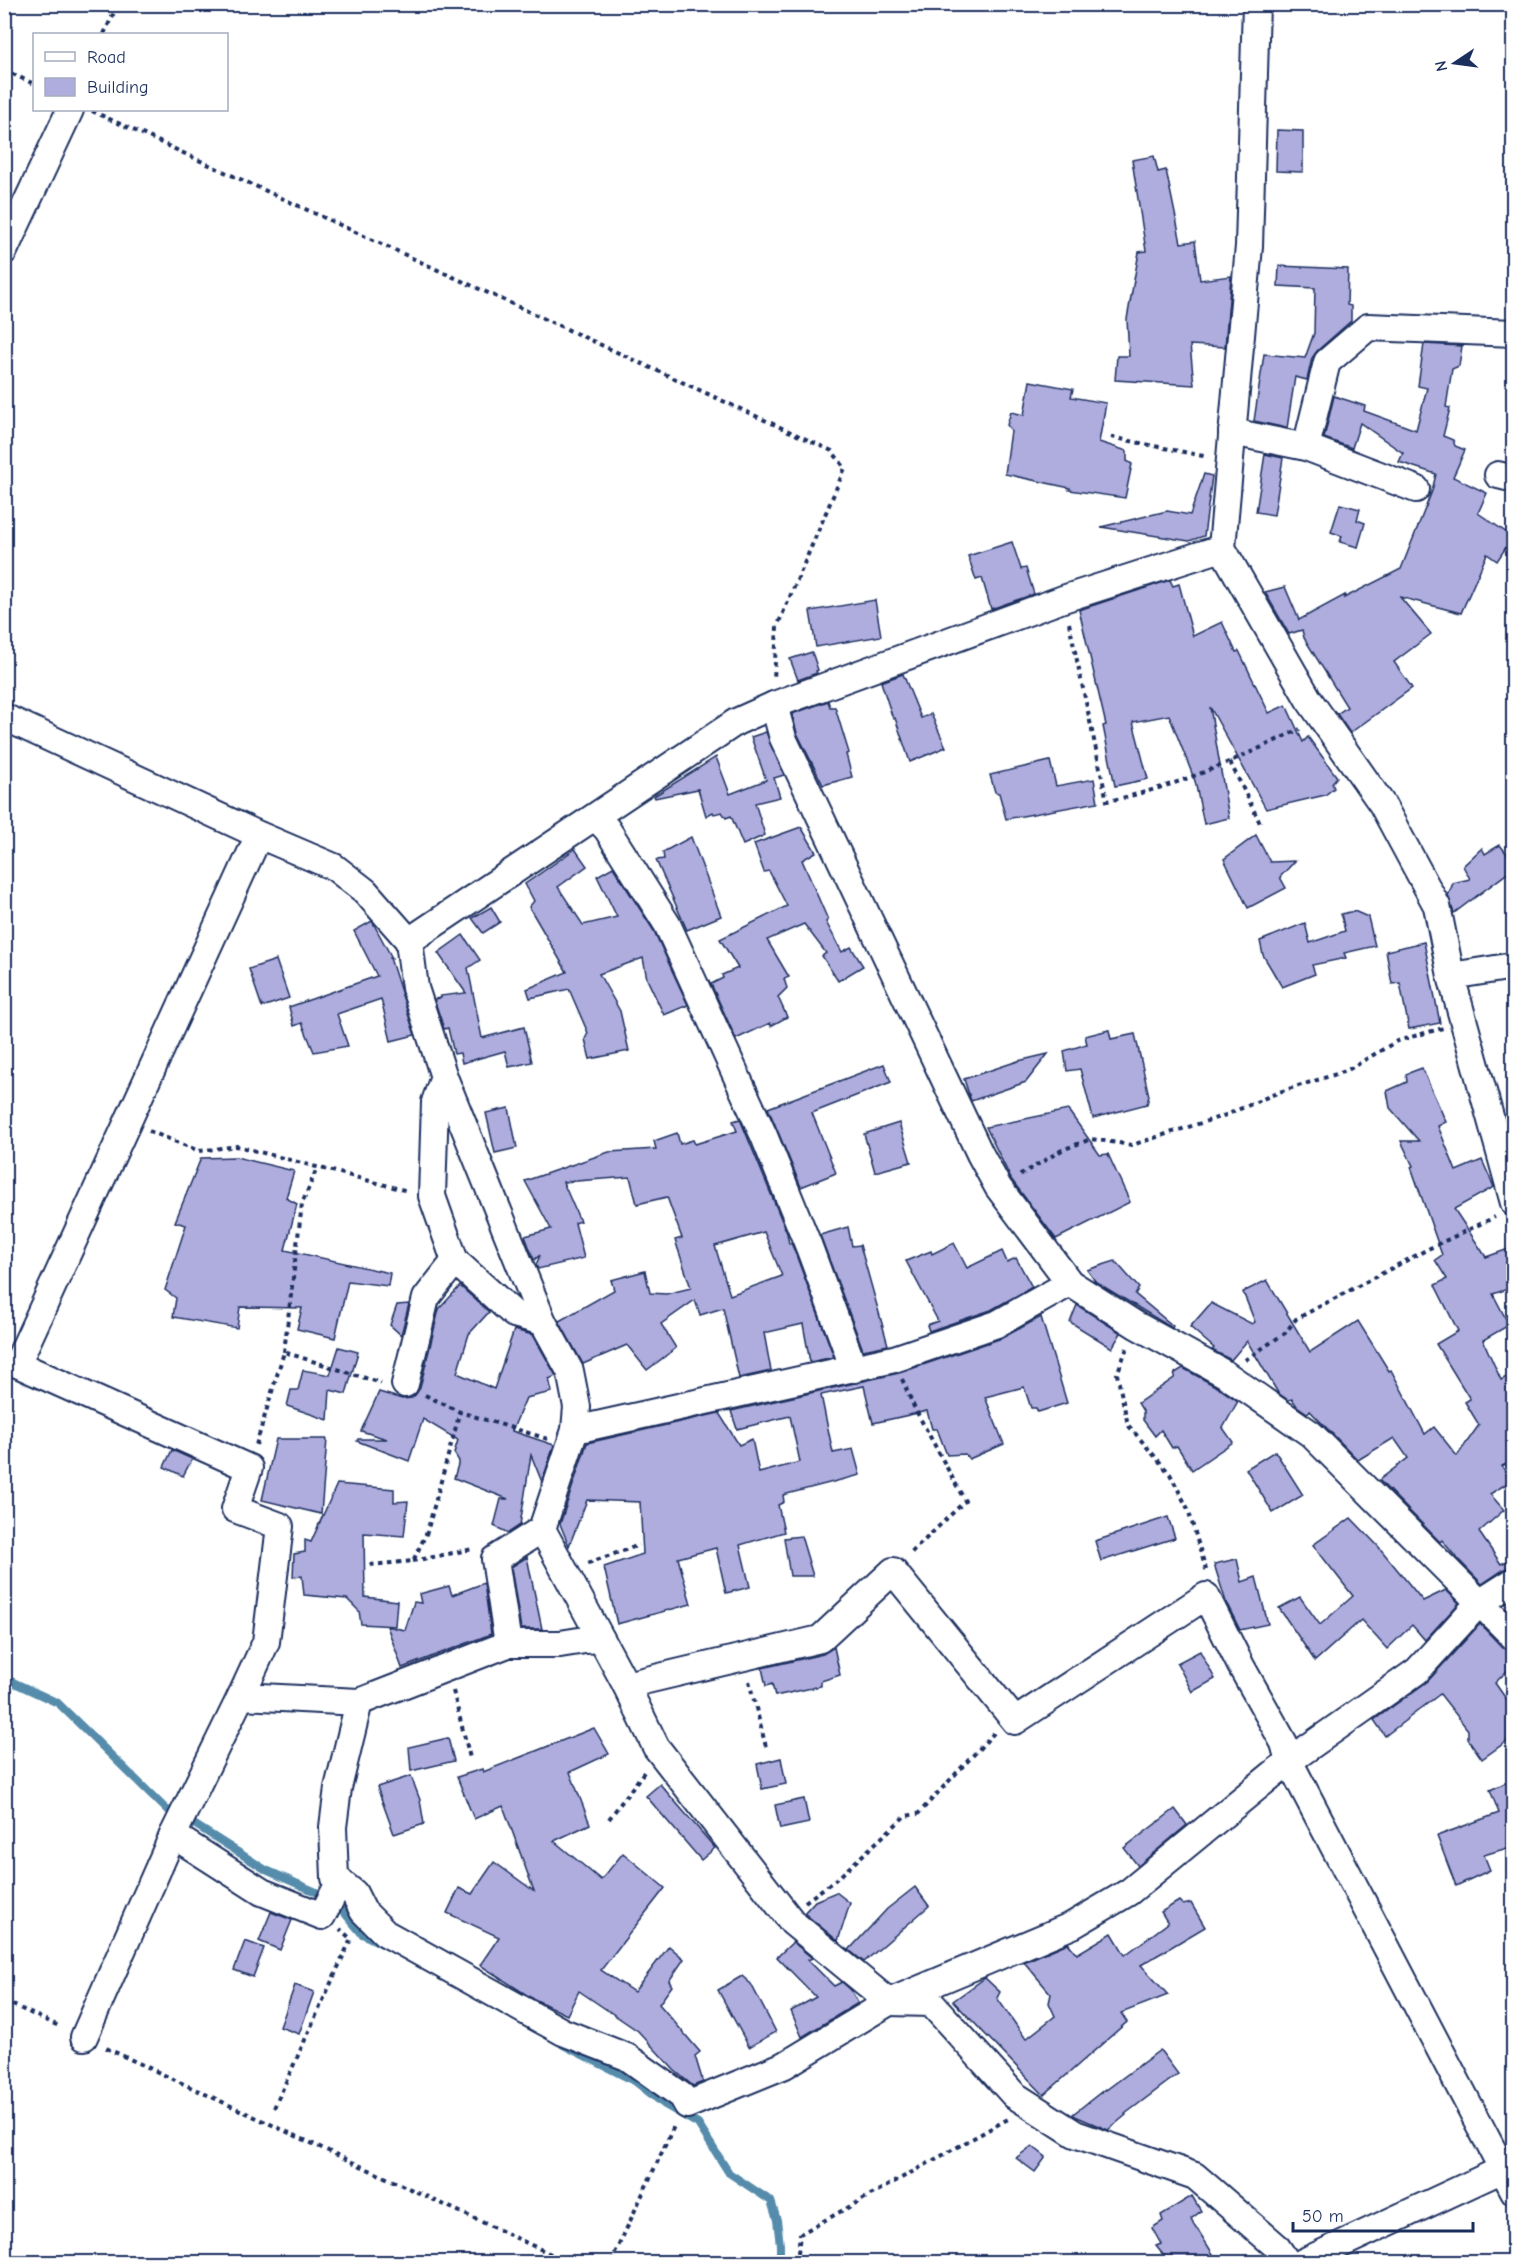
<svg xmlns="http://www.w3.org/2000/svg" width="1518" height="2267" viewBox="0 0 1518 2267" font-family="'Comic Neue',sans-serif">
<rect width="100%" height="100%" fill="#fff"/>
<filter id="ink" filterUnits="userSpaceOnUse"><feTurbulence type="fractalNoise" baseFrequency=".0167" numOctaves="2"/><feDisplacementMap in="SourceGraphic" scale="12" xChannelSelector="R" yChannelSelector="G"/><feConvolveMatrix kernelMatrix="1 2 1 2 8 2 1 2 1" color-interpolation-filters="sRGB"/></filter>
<g filter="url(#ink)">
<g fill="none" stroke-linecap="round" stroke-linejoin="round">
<g stroke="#568cab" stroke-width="8">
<path d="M 4,1678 L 58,1703 L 166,1809 L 194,1824 L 266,1870 L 323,1895 L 342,1910 L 362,1934 L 382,1944"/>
<path d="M 563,2045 L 636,2082 L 665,2105 L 698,2124 L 729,2173 L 771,2201 L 777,2220 L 780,2245 L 780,2262"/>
</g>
</g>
<g fill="#afacde" stroke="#1b2f5e" stroke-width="1.5" fill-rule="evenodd">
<path d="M 1277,130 L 1303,131 L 1303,172 L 1276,171 Z"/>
<path d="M 1154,156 L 1158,172 L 1166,170 L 1181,243 L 1195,241 L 1200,280 L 1231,276 L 1225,347 L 1190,345 L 1194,385 L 1115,380 L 1117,356 L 1129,356 L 1127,319 L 1139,252 L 1146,251 L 1132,160 Z"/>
<path d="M 1279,266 L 1348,269 L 1347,305 L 1351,306 L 1351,321 L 1317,351 L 1312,358 L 1307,380 L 1295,377 L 1287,428 L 1254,421 L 1264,354 L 1305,358 L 1314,333 L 1315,288 L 1278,286 Z"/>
<path d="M 1424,344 L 1462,346 L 1459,366 L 1452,369 L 1446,407 L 1450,408 L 1443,436 L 1453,440 L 1455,446 L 1465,450 L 1453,477 L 1487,493 L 1478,513 L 1513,537 L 1497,561 L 1487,554 L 1461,613 L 1400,597 L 1431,634 L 1394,662 L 1412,688 L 1350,733 L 1337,714 L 1347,707 L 1304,638 L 1302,630 L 1289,634 L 1265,592 L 1285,587 L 1299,620 L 1345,595 L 1344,598 L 1401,569 L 1432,491 L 1436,474 L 1399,462 L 1403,453 L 1360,423 L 1352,448 L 1324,438 L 1334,396 L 1365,406 L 1364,411 L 1416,430 L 1427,388 L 1418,386 Z"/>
<path d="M 1030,381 L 1073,389 L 1071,397 L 1106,403 L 1099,442 L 1127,451 L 1127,461 L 1132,464 L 1125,498 L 1069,490 L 1070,488 L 1005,474 L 1011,431 L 1007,425 L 1011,412 L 1024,415 Z"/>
<path d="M 1265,454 L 1283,458 L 1274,515 L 1256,512 Z"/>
<path d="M 1204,474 L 1212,476 L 1204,536 L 1189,541 L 1101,527 L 1167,511 L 1190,515 Z"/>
<path d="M 1340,504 L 1360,509 L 1357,520 L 1365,523 L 1358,547 L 1340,542 L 1342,536 L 1331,532 Z"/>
<path d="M 1012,542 L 1021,569 L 1026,568 L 1034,594 L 991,609 L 982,578 L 976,580 L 968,556 Z"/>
<path d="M 1170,580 L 1173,586 L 1179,584 L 1193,636 L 1222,622 L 1236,652 L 1239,651 L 1269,713 L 1286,705 L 1303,742 L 1308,737 L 1337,777 L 1332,783 L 1334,788 L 1325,795 L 1266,809 L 1210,707 L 1229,818 L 1204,824 L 1195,781 L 1169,715 L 1133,722 L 1148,779 L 1115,786 L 1103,726 L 1106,725 L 1079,610 Z"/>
<path d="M 875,600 L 881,636 L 816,647 L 810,611 Z"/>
<path d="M 812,652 L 818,670 L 816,671 L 817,673 L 798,680 L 790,659 Z"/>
<path d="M 903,674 L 921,718 L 931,714 L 946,747 L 910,762 L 895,718 L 893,719 L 881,682 Z"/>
<path d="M 828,701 L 830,707 L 835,707 L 849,753 L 846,754 L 852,777 L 823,785 L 797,733 L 792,714 Z"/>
<path d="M 766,732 L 784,775 L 774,778 L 780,797 L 755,803 L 765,835 L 743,845 L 731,816 L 726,818 L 722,812 L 714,814 L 713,812 L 706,816 L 698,789 L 655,798 L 654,796 L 716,757 L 730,794 L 766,780 L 751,737 Z"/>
<path d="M 1050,761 L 1056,786 L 1094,779 L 1098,802 L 1006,819 L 999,793 L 995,792 L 990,775 Z"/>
<path d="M 801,827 L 816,852 L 802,860 L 828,920 L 826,922 L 842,952 L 851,947 L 863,966 L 838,981 L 822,956 L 826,953 L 804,924 L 767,940 L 789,977 L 784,979 L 787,988 L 778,997 L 787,1017 L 771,1026 L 770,1023 L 736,1039 L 711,984 L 723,978 L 722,975 L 738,968 L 720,939 L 787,906 L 769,871 L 764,872 L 754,844 Z"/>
<path d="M 1256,835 L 1270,862 L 1295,861 L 1280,877 L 1286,888 L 1248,908 L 1224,859 Z"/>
<path d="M 691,837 L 721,916 L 687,930 L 656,860 L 664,859 L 663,852 Z"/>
<path d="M 1500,845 L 1514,863 L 1514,868 L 1454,913 L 1448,896 L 1453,883 L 1470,879 L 1463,866 L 1482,848 L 1485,854 Z"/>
<path d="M 575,849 L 587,866 L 558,887 L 583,925 L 617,917 L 597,876 L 613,867 L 654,931 L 688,1005 L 664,1015 L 647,979 L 643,958 L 599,974 L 620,1011 L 629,1051 L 590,1059 L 585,1039 L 588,1033 L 569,989 L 530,998 L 527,989 L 567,972 L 529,907 L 534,901 L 525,884 Z"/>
<path d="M 491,907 L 500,922 L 483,933 L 472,918 Z"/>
<path d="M 1354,911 L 1368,917 L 1375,946 L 1344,953 L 1346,958 L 1312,965 L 1315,974 L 1282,987 L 1263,955 L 1260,941 L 1305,923 L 1310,943 L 1345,931 L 1341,914 Z"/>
<path d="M 372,921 L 392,958 L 390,958 L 415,1035 L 391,1041 L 381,999 L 337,1014 L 348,1046 L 314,1052 L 302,1023 L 294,1026 L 289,1007 L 377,976 L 354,931 Z"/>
<path d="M 463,935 L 480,960 L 468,968 L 482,1038 L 524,1027 L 532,1062 L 509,1067 L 505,1051 L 462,1063 L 460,1053 L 454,1054 L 448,1028 L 444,1029 L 434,999 L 441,998 L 440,996 L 466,993 L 438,953 Z"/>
<path d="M 1424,942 L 1440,1023 L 1409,1029 L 1400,983 L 1392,984 L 1386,951 Z"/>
<path d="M 276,960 L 289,998 L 262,1007 L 249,969 Z"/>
<path d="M 1109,1030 L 1111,1039 L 1135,1034 L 1149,1096 L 1147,1104 L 1093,1118 L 1080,1069 L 1067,1071 L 1064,1051 L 1087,1044 L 1085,1036 Z"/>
<path d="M 1048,1054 L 1026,1082 L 971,1101 L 964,1079 L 1018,1061 Z"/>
<path d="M 884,1064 L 891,1082 L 812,1113 L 836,1173 L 801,1187 L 768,1108 Z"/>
<path d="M 1422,1068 L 1446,1122 L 1438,1126 L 1456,1171 L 1482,1160 L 1494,1187 L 1454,1209 L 1486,1257 L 1514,1247 L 1514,1287 L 1493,1294 L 1509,1325 L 1483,1340 L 1501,1380 L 1514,1373 L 1514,1460 L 1502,1466 L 1511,1481 L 1490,1494 L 1504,1510 L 1479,1532 L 1501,1564 L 1514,1558 L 1514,1566 L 1506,1568 L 1482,1584 L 1454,1555 L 1442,1540 L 1440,1542 L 1379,1480 L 1408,1458 L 1394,1438 L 1358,1460 L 1310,1411 L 1307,1413 L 1297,1406 L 1292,1399 L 1288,1400 L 1278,1393 L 1247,1341 L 1231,1360 L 1212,1350 L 1214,1348 L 1190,1327 L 1211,1303 L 1252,1324 L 1255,1322 L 1243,1292 L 1267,1280 L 1310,1352 L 1358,1321 L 1389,1371 L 1391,1370 L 1425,1434 L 1434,1427 L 1457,1456 L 1479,1425 L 1465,1402 L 1470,1399 L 1436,1344 L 1458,1331 L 1435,1285 L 1447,1279 L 1435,1260 L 1442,1255 L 1411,1167 L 1413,1166 L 1401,1141 L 1419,1141 L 1390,1108 L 1387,1091 L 1407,1082 L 1406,1074 Z"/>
<path d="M 509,1108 L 517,1148 L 495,1153 L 486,1113 Z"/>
<path d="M 1068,1110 L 1100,1155 L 1108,1154 L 1130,1202 L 1056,1239 L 1011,1179 L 986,1127 Z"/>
<path d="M 740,1119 L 787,1233 L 789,1244 L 791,1243 L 795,1252 L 834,1357 L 810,1362 L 803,1324 L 764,1333 L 771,1371 L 739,1378 L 723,1308 L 700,1315 L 695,1300 L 661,1324 L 676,1348 L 647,1370 L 627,1345 L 583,1364 L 559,1321 L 614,1290 L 611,1280 L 645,1271 L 650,1293 L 666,1294 L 691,1288 L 675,1240 L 682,1238 L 667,1197 L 637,1204 L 630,1177 L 563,1182 L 580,1221 L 575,1223 L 584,1258 L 538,1269 L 536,1265 L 540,1255 L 534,1260 L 525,1236 L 551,1229 L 525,1181 L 609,1152 L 656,1149 L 654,1141 L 677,1133 L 680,1144 L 693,1140 L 695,1144 L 737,1131 L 733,1121 ZM 764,1232 L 782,1276 L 730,1295 L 715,1246 Z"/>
<path d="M 899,1123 L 911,1162 L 875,1172 L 864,1134 Z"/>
<path d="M 236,1157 L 294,1171 L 286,1198 L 297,1204 L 285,1250 L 390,1273 L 388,1286 L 348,1281 L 335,1338 L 297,1329 L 302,1308 L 240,1307 L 237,1328 L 173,1317 L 176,1298 L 165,1290 L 186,1225 L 175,1222 L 201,1158 Z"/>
<path d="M 848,1227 L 852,1246 L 860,1245 L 888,1345 L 863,1350 L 820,1235 Z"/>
<path d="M 954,1243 L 967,1268 L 1002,1251 L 1007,1262 L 1016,1258 L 1032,1287 L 991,1310 L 929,1331 L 927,1325 L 938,1321 L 906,1261 L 931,1251 L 932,1254 Z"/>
<path d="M 1115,1261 L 1139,1288 L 1135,1294 L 1173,1326 L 1172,1328 L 1096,1282 L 1087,1270 Z"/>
<path d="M 460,1286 L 489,1312 L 469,1334 L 457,1373 L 494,1389 L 514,1330 L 533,1335 L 556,1376 L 549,1379 L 552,1392 L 526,1398 L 512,1431 L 554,1445 L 542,1482 L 531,1455 L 520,1525 L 508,1533 L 494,1526 L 501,1499 L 508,1499 L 454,1478 L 459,1461 L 454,1453 L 458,1440 L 423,1419 L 409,1461 L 357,1441 L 358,1439 L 387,1439 L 361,1431 L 379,1392 L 402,1399 L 412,1398 L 416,1394 L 420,1388 L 439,1309 Z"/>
<path d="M 409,1304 L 401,1335 L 390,1325 L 397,1305 Z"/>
<path d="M 1077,1305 L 1121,1333 L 1112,1348 L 1070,1322 Z"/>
<path d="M 1041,1317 L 1067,1403 L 1038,1412 L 1036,1408 L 1031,1408 L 1024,1387 L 985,1397 L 1004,1444 L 969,1459 L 965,1454 L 947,1455 L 937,1429 L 932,1429 L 927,1411 L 873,1423 L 864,1386 L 821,1395 L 833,1453 L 853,1449 L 860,1475 L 783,1495 L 784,1502 L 778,1505 L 784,1532 L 740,1545 L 750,1587 L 726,1593 L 716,1548 L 678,1558 L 691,1604 L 617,1624 L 604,1567 L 643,1554 L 640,1502 L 587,1500 L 569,1546 L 560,1524 L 587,1443 L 719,1413 L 739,1445 L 752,1439 L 759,1473 L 800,1462 L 790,1416 L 737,1429 L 731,1411 L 899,1373 L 1002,1338 Z"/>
<path d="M 339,1347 L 358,1352 L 346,1394 L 330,1390 L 328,1420 L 287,1406 L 291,1390 L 298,1390 L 303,1370 L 330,1375 Z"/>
<path d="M 1183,1368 L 1217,1387 L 1238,1401 L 1223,1428 L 1233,1442 L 1192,1470 L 1177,1446 L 1172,1448 L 1161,1430 L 1155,1436 L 1143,1420 L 1143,1411 L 1138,1403 L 1174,1378 L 1175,1373 Z"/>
<path d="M 276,1439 L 327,1439 L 321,1514 L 262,1500 Z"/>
<path d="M 172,1450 L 192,1459 L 183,1476 L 164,1467 Z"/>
<path d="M 1275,1451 L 1303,1495 L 1273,1513 L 1246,1469 Z"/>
<path d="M 337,1484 L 394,1489 L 394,1502 L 408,1501 L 404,1536 L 364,1533 L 365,1597 L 397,1601 L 395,1626 L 361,1624 L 359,1611 L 347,1599 L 304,1595 L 302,1576 L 293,1577 L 294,1554 L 305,1552 L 305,1540 L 311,1542 Z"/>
<path d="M 1168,1517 L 1175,1538 L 1101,1561 L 1095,1541 Z"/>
<path d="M 1351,1518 L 1378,1546 L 1423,1601 L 1446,1590 L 1459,1603 L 1425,1640 L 1412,1625 L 1387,1649 L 1361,1620 L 1315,1661 L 1279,1608 L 1300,1597 L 1320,1625 L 1353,1596 L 1313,1545 Z"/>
<path d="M 801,1536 L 813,1576 L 790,1576 L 784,1538 Z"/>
<path d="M 527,1557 L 542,1629 L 521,1629 L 511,1567 Z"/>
<path d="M 1237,1559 L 1242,1582 L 1256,1577 L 1268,1624 L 1240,1630 L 1226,1602 L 1214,1564 Z"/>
<path d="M 484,1583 L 491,1634 L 402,1668 L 387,1626 L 405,1630 L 414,1602 L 421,1603 L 419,1594 L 449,1586 L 452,1595 Z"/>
<path d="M 1480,1624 L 1503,1648 L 1514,1652 L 1514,1664 L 1495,1683 L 1514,1710 L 1514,1736 L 1482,1759 L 1468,1739 L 1468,1730 L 1440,1694 L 1385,1736 L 1374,1720 L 1428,1681 Z"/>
<path d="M 834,1647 L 840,1675 L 821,1681 L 821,1686 L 775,1696 L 772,1684 L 766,1686 L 762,1668 L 823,1654 Z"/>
<path d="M 1200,1651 L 1215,1679 L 1192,1692 L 1177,1663 Z"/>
<path d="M 594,1728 L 609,1754 L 570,1772 L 590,1824 L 554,1841 L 601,1880 L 623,1853 L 665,1888 L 601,1970 L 634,1992 L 669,1946 L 684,1959 L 669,1981 L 672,1986 L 659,2004 L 700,2052 L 695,2056 L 703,2082 L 693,2086 L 674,2070 L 638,2031 L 579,1991 L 567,2015 L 530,1997 L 480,1965 L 499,1937 L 447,1913 L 459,1888 L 472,1894 L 494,1862 L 534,1891 L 503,1806 L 474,1819 L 457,1777 L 482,1769 L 483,1772 Z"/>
<path d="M 448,1738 L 454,1761 L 411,1771 L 409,1747 Z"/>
<path d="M 781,1758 L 786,1784 L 762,1789 L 757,1764 Z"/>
<path d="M 411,1776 L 420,1800 L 424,1824 L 394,1834 L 377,1787 Z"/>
<path d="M 1514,1779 L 1514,1846 L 1484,1855 L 1490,1870 L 1456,1886 L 1437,1836 L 1499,1813 L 1490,1790 Z"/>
<path d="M 660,1784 L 715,1848 L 701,1860 L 646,1796 Z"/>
<path d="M 804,1799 L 809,1823 L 780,1829 L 775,1805 Z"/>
<path d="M 1175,1809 L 1187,1825 L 1138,1866 L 1124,1848 Z"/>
<path d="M 915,1887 L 929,1906 L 864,1962 L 849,1950 L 887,1909 Z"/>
<path d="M 836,1892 L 850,1903 L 838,1941 L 804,1913 L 815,1901 Z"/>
<path d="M 1179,1901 L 1183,1905 L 1191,1903 L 1205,1927 L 1141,1965 L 1168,1995 L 1121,2013 L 1127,2022 L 1044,2095 L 953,2001 L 985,1978 L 1000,1992 L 997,1998 L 1026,2039 L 1055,2016 L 1049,2003 L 1051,1994 L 1024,1962 L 1068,1943 L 1077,1954 L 1112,1933 L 1125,1955 L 1168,1923 L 1161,1912 Z"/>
<path d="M 271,1912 L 292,1920 L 280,1950 L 259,1941 Z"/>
<path d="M 245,1941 L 264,1948 L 253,1977 L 234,1970 Z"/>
<path d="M 793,1942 L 812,1958 L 808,1960 L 834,1986 L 842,1982 L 851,1990 L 858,2003 L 802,2037 L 791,2011 L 816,1997 L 777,1957 Z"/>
<path d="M 742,1976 L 751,1984 L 776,2032 L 749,2047 L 718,1990 Z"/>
<path d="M 295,1985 L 314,1992 L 299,2034 L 280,2027 Z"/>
<path d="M 1160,2050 L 1178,2074 L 1125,2114 L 1126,2115 L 1108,2130 L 1075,2116 L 1073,2114 L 1105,2089 L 1106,2090 Z"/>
<path d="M 1032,2146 L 1046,2157 L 1035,2172 L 1016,2158 Z"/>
<path d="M 1192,2196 L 1201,2211 L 1191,2219 L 1218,2262 L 1169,2262 L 1156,2246 L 1161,2244 L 1152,2228 L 1163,2221 L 1161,2215 Z"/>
</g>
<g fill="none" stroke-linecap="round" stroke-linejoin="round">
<defs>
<g id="minor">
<path d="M 1256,4 L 1249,246 L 1222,548 L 1309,700 L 1382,804 L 1437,906 L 1451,976 L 1514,1203"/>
<path d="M 4,251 L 70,110"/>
<path d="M 1232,432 L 1306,447 L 1327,362 L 1368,327 L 1514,333"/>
<path d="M 1306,447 L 1416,489"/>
<path d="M 1498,475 L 1514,479"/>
<path d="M 774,705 L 783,738 L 980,1154 L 998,1187 L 1070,1283 L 1136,1325 L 1225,1374 L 1311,1434 L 1514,1637"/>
<path d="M 4,717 L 259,835 L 334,867 L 365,891 L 409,941 L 415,988 L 444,1077 L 543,1322 L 570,1371 L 577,1407 L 575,1430 L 542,1529 L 495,1559 L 508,1644 L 359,1702 L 241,1696 L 266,1642 L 280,1526 L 235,1509 L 249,1468 L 17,1364 L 259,835"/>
<path d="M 595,817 L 607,829 L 667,924 L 764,1136 L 809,1247 L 854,1369"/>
<path d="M 409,941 L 736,722 L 774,705 L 1063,599 L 1222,548"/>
<path d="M 1451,976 L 1514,966"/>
<path d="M 444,1077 L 435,1102 L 432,1196 L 455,1261 L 514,1314 L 543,1322"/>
<path d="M 405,1384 L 426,1298 L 455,1261"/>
<path d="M 575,1430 L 894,1359 L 997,1324 L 1070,1283"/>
<path d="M 542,1529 L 626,1685 L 656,1747 L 793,1923 L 889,2002 L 931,2003 L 1014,2095 L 1075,2134 L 1195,2176 L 1276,2246 L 1287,2262"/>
<path d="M 508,1644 L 560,1644 L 585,1640 L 601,1639"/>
<path d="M 626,1685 L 820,1639 L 893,1571 L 1015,1721 L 1206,1596 L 1241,1666 L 1284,1743 L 1289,1761 L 1514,2191"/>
<path d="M 359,1702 L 338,1788 L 333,1827 L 335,1878 L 354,1893 L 363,1911 L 385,1933 L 563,2032 L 627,2057 L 682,2096 L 687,2105 L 785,2065 L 889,2002 L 1073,1925 L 1129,1892 L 1289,1761 L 1417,1671 L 1478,1604 L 1514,1581"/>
<path d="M 173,1835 L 262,1892 L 322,1916 L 340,1881"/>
<path d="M 84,2037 L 173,1835 L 241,1696"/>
<path d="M 1303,2262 L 1514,2164"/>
</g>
</defs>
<use href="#minor" stroke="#1b2f5e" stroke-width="30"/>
<g stroke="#1b2f5e" stroke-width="4" stroke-dasharray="4.5 4.5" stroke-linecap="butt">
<path d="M 104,34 L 118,4"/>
<path d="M 4,70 L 34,84"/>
<path d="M 92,111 L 832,451 L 845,468 L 777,627 L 774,679"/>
<path d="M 1111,437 L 1208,457"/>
<path d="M 1069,623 L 1107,801 C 1175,788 1238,759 1300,729"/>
<path d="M 1230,762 L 1260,823"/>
<path d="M 149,1131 L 199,1151 L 237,1146 L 408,1191"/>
<path d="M 1020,1175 L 1062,1150 L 1091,1139 L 1132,1145 L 1226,1115 L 1279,1092 L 1346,1071 L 1397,1041 L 1443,1028"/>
<path d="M 1127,1348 L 1117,1374 L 1128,1425 L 1170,1474 L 1188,1509 L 1207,1573"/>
<path d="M 284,1352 L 302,1204 L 317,1168"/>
<path d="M 1245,1360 L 1285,1333 L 1296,1319 L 1428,1249 L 1495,1217"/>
<path d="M 902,1379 L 914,1407 L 965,1501 L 909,1555"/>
<path d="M 425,1395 L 460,1412 L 548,1439"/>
<path d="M 256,1445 L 284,1352 L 381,1383"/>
<path d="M 413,1561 L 473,1549"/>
<path d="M 588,1563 L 639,1545"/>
<path d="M 370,1565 L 413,1561 L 427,1532 L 460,1412"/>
<path d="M 749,1681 L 766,1747"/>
<path d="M 453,1691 L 470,1758"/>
<path d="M 609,1819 L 644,1772"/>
<path d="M 805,1902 L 839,1877 L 905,1816 L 918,1814 L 994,1733"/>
<path d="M 4,2001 L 61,2027"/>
<path d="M 106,2048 L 568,2262"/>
<path d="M 274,2108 L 351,1939 L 340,1929"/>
<path d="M 611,2262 L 675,2124"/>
<path d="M 797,2262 L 800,2234 L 1008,2119"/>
</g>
<use href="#minor" stroke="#fff" stroke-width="26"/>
</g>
</g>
<rect width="1518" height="2267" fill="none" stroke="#fff" stroke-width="24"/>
<rect x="12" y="12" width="1494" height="2243" fill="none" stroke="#1b2f5e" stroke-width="2" filter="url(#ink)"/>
<rect x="33" y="33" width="195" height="78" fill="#ffffff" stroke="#a4acbf" stroke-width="1.5"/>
<rect x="45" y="52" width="30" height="9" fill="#ffffff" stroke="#a4acbf" stroke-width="1.5"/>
<text x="87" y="63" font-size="18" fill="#1b2f5e">Road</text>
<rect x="45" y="78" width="30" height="18" fill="#afacde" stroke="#a4acbf" stroke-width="1.5"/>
<text x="87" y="93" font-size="18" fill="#1b2f5e">Building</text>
<g transform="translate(1455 63) rotate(257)" stroke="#ffffff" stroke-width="4.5" paint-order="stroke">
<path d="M0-4.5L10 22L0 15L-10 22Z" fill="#1b2f5e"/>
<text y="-9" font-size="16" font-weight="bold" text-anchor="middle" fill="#1b2f5e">N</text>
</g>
<path d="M1293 2222v9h180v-9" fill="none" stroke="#1b2f5e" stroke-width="3"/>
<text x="1302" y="2222" font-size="18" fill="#1b2f5e" stroke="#ffffff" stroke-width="4.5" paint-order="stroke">50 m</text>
</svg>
